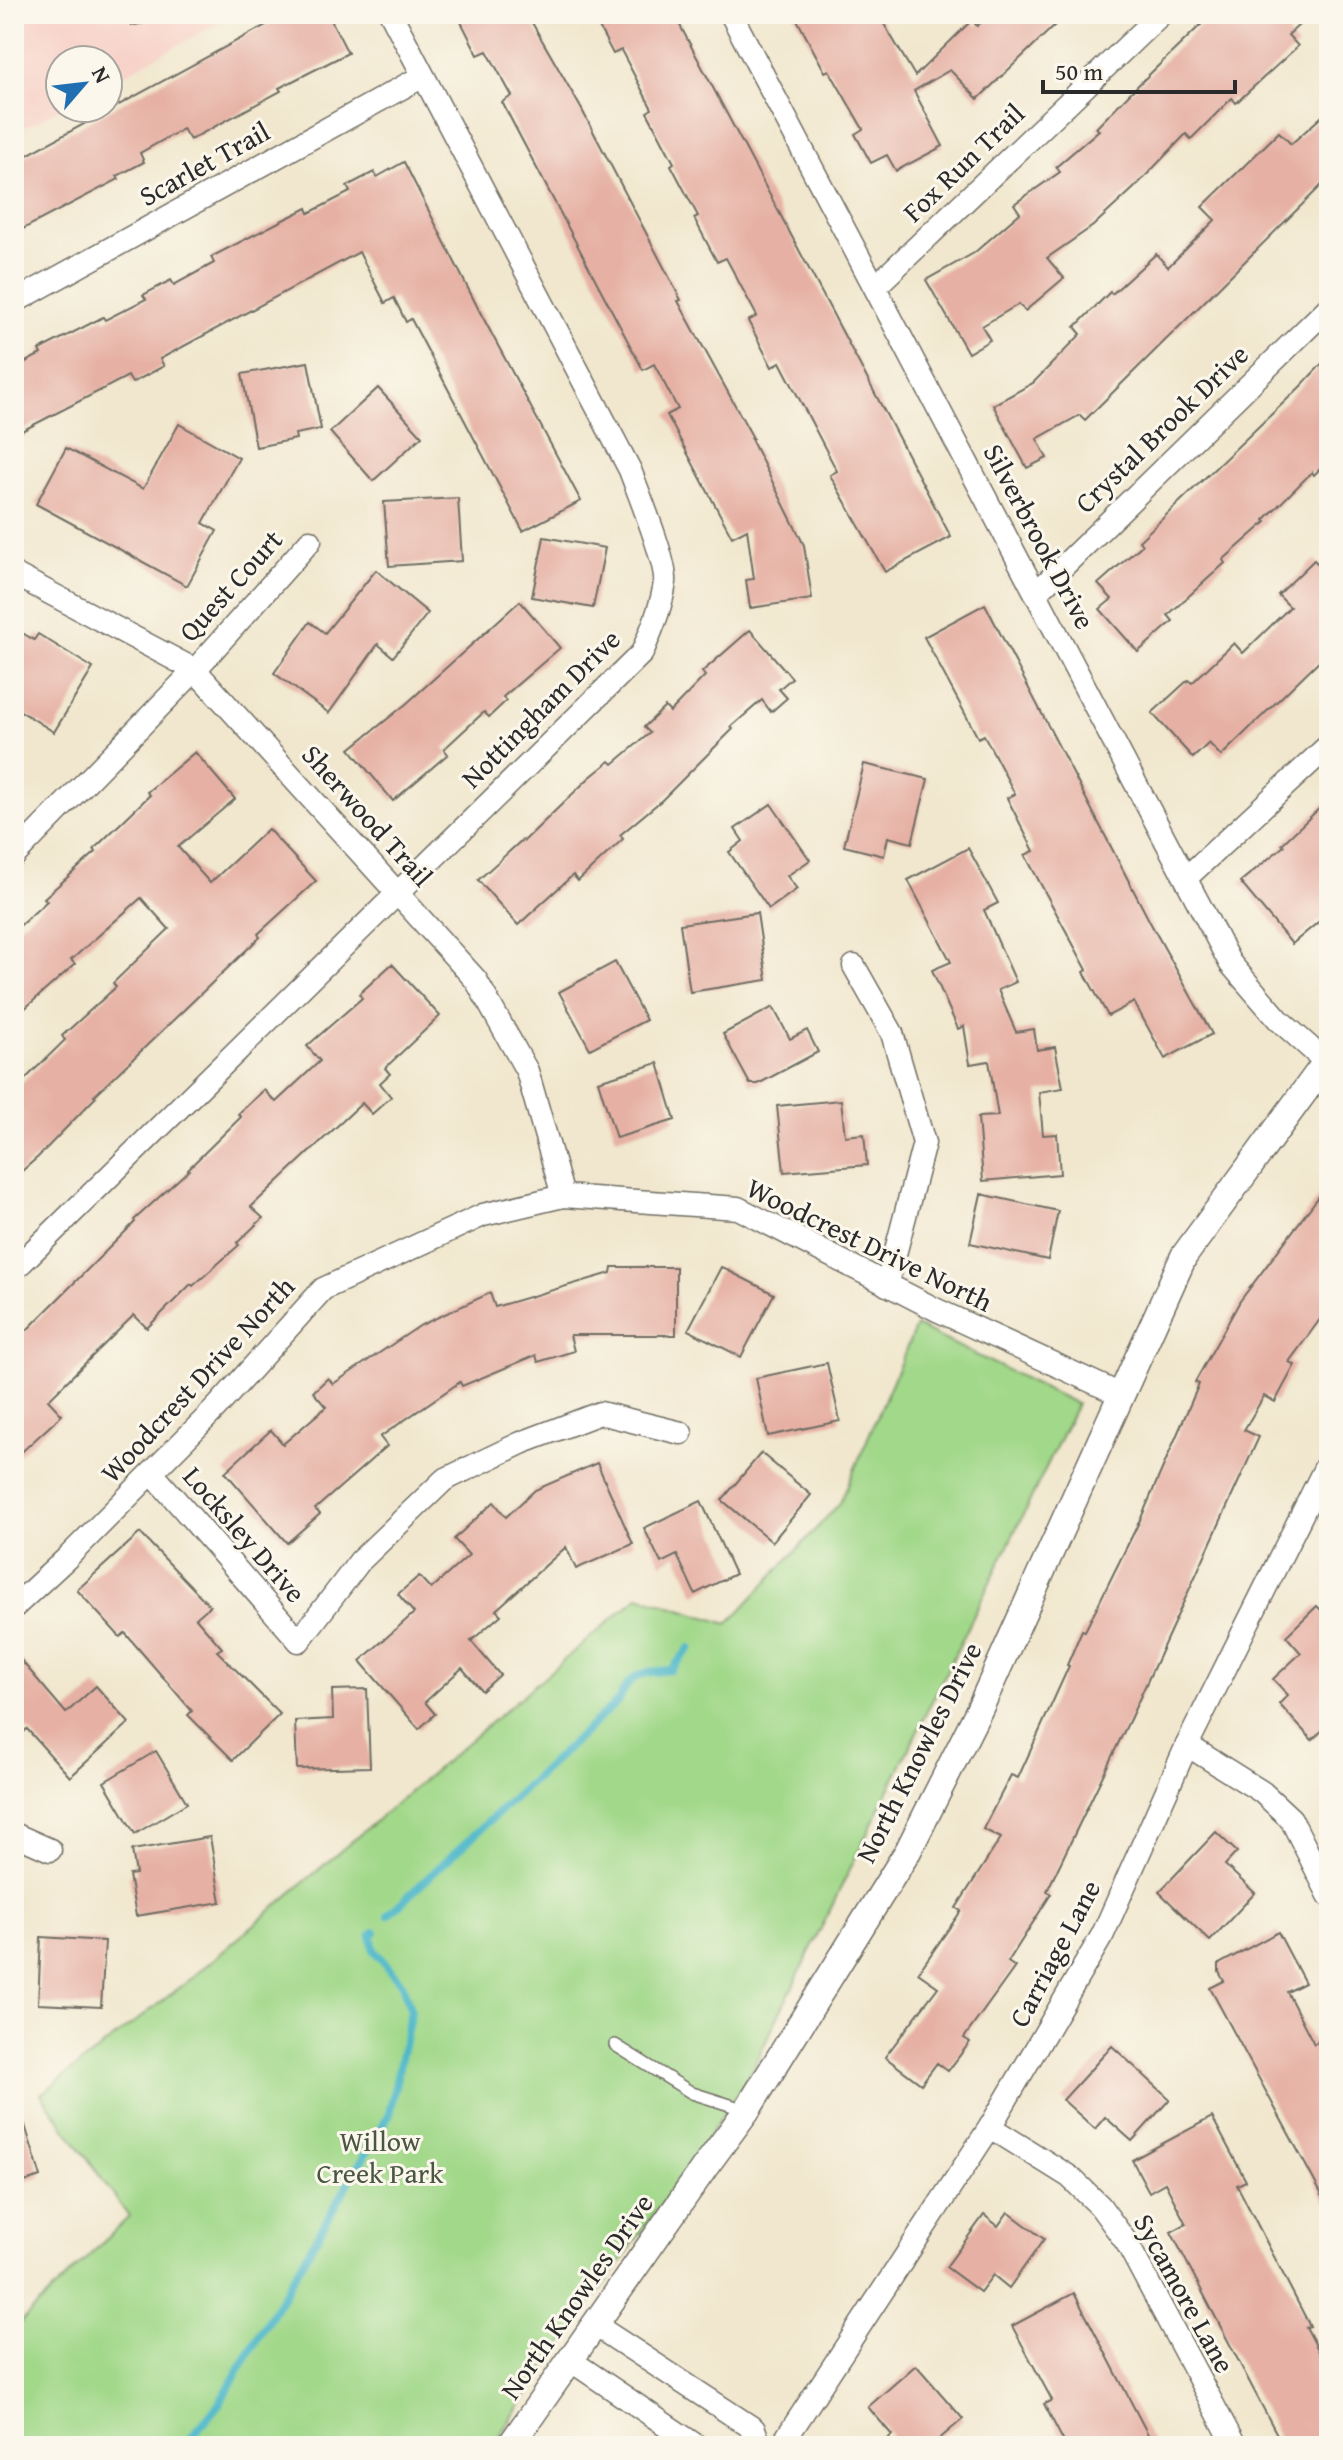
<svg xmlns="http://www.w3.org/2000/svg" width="1343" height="2460" viewBox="0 0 1343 2460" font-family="'Gentium Book Plus',serif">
<rect width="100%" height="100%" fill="#fbf7ec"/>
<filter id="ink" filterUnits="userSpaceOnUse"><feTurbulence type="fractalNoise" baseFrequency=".0125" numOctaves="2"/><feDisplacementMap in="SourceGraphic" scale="16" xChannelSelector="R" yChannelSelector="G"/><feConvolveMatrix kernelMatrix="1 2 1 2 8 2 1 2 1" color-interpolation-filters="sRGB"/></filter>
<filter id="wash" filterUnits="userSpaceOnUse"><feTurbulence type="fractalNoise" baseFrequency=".006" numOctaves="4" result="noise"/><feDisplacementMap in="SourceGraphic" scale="32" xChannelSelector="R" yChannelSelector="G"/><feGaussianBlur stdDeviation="1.8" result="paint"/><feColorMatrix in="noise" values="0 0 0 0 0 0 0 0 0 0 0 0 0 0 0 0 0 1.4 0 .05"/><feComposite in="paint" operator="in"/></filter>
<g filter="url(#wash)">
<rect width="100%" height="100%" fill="#f1e7ce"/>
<path fill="#f7d1c8" d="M 14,14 L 235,14 L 108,83 L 108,60 L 60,60 L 61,108 L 14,133 Z"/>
<path fill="#a1d889" stroke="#66825a" stroke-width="2" d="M 916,1326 L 1077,1404 L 746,2082 L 492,2446 L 14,2446 L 14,2329 L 129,2217 L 41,2094 L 187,1982 L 639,1596 L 728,1624 L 840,1503 Z"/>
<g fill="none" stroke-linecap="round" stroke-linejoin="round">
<g stroke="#4cb7c9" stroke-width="8">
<path d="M 388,1915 L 619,1700 C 631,1671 643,1673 671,1670 L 690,1648"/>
<path d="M 184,2446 L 219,2404 L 389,2114 L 411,2011 L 402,1984 L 374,1950 L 371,1936 L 375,1932"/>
</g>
</g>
<g id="blocks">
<g fill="#e6b1a4">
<path d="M 286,14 L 328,14 L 348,53 L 279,88 L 281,91 L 190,140 L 183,129 L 140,153 L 144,162 L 117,176 L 119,179 L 23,229 L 14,210 L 14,162 Z"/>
<path d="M 457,14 L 527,14 L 581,108 L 681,300 L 678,301 L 753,438 L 751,439 L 804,545 L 812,599 L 750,608 L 746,580 L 754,579 L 747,529 L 732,537 L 667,415 L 678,409 L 654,364 L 643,370 L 502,102 L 512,96 L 487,51 L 478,55 Z"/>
<path d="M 592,14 L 674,14 L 951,537 L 885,572 L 830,475 L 837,471 L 780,362 L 772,367 L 748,321 L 757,316 L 726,258 L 717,262 L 694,218 L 698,216 L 671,165 L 674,163 L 647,112 L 652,109 L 621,50 L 613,54 Z"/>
<path d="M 794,14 L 878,14 L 915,76 L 972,20 L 977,26 L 990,14 L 1046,14 L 1056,24 L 978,99 L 950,70 L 914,91 L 943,146 L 896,171 L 887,155 L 871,163 L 855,134 L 863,129 L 829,70 L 825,72 Z"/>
<path d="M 1212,14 L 1311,14 L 1288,35 L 1298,46 L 1236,103 L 1232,98 L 1191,139 L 1186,134 L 1134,188 L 1093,226 L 1047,258 L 1064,278 L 1025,311 L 1019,304 L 982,326 L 990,340 L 968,353 L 926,280 L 974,253 L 1020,213 L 1014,204 L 1060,172 L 1056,167 L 1099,130 L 1096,128 L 1130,93 Z"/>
<path d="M 1329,110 L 1329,178 L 1085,420 L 1080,415 L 1037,439 L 1047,458 L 1027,468 L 993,405 L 1033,383 L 1081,334 L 1075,327 L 1110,292 L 1112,294 L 1156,254 L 1168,267 L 1215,220 L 1202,207 L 1279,132 L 1291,144 Z"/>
<path d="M 404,162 L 480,312 L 581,501 L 523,531 L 411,319 L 406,322 L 394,298 L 385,303 L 359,252 L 160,359 L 164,366 L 132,383 L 128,376 L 14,435 L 14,368 L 41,354 L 39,350 L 103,317 L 105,320 L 146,299 L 143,295 L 171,280 L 174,285 L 214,263 L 211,257 L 279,222 L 307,208 L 309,213 L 350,192 L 347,186 L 374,172 L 377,177 Z"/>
<path d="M 1329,356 L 1329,460 L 1314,475 L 1312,472 L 1264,520 L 1266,522 L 1223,560 L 1225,563 L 1168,615 L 1173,621 L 1138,652 L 1100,609 L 1112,599 L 1098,584 L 1142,545 L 1139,541 L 1300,387 Z"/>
<path d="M 308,362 L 321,429 L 295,434 L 296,439 L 256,447 L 242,374 Z"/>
<path d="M 378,388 L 422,436 L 373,481 L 330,432 Z"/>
<path d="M 179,424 L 239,458 L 203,523 L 217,531 L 187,586 L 36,504 L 66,448 L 143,489 Z"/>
<path d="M 458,498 L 462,561 L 389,566 L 384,502 Z"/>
<path d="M 544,537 L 605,548 L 593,608 L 532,597 Z"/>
<path d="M 1314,560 L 1329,575 L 1329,651 L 1221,756 L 1209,743 L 1193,758 L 1152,713 L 1188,680 L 1192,683 L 1234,643 L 1243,653 L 1290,607 L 1278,595 Z"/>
<path d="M 376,570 L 428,613 L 393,657 L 378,644 L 329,713 L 274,673 L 310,622 L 325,633 Z"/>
<path d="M 520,601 L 560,648 L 503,697 L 506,701 L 489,717 L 484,712 L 444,749 L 448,754 L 393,801 L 350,749 L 406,704 Z"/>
<path d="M 985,604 L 1151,924 L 1212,1034 L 1165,1059 L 1134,1002 L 1108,1016 L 1084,972 L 1087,970 L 1025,855 L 1034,851 L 1007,798 L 1015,794 L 984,735 L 978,738 L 924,637 Z"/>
<path d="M 14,628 L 34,640 L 38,634 L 93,668 L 54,732 L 14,707 Z"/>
<path d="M 750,630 L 792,678 L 779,689 L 787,698 L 771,712 L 762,700 L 731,727 L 733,729 L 662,800 L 620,835 L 623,839 L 578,881 L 573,875 L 518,925 L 478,880 L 522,840 L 524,841 L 589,778 L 610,761 L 613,764 L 650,733 L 644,727 L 665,707 L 670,712 L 705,676 L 702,672 Z"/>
<path d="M 195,752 L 235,799 L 178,847 L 210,883 L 268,829 L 316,881 L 258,934 L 260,937 L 94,1096 L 96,1097 L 38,1157 L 14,1178 L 14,1090 L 65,1040 L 62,1036 L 116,987 L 113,983 L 169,929 L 141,898 L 71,960 L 75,964 L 14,1018 L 14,931 L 47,901 L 44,898 L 96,852 L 94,849 L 150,795 L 147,792 Z"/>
<path d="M 864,764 L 928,779 L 912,843 L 888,837 L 884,856 L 844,846 Z"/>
<path d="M 1329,799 L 1329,913 L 1292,944 L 1240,882 L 1284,846 L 1282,844 Z"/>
<path d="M 771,804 L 810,860 L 787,876 L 797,889 L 769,909 L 729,852 L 743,841 L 735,829 Z"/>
<path d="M 968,848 L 998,903 L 984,910 L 1016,982 L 998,990 L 1016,1032 L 1034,1029 L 1037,1050 L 1055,1047 L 1063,1088 L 1039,1092 L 1043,1135 L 1057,1134 L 1060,1174 L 983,1181 L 978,1117 L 998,1116 L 989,1061 L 970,1064 L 964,1026 L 958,1029 L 932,970 L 951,962 L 908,880 Z"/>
<path d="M 757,913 L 767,980 L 690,992 L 680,924 Z"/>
<path d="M 615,962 L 646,1020 L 590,1049 L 559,992 Z"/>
<path d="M 392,964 L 440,1016 L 385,1068 L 390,1074 L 380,1083 L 391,1097 L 372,1114 L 362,1103 L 290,1170 L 251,1207 L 263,1218 L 237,1243 L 239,1245 L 193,1286 L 191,1284 L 147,1328 L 134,1315 L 48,1400 L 62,1415 L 14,1459 L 14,1343 L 135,1222 L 134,1220 L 189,1170 L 188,1169 L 241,1117 L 238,1114 L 264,1090 L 276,1102 L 320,1061 L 307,1046 L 362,998 L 359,994 Z"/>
<path d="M 773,1007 L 790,1039 L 807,1030 L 818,1052 L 758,1084 L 750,1084 L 723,1034 Z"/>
<path d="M 658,1063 L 675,1120 L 616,1138 L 598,1081 Z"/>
<path d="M 841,1100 L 845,1136 L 864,1134 L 867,1165 L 784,1172 L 777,1106 Z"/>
<path d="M 1329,1183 L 1329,1307 L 1289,1362 L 1295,1365 L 1275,1402 L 1264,1396 L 1244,1430 L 1259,1437 L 1131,1717 L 1047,1891 L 1051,1894 L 1008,1962 L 1015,1967 L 964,2038 L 970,2042 L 948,2071 L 937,2063 L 921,2084 L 885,2057 L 938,1987 L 918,1973 L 961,1911 L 956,1908 L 1001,1838 L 983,1829 L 1011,1775 L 1018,1778 L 1069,1666 L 1067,1665 L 1082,1630 L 1085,1631 L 1141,1518 L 1199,1384 L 1195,1382 L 1240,1301 Z"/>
<path d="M 981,1194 L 1058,1211 L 1048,1260 L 970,1243 Z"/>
<path d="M 612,1267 L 676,1267 L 676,1335 L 570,1335 L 574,1351 L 538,1362 L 536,1355 L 462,1386 L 460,1382 L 380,1437 L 387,1446 L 315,1509 L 320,1514 L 287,1543 L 225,1472 L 271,1430 L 283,1444 L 326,1407 L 313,1392 L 328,1378 L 333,1384 L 421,1325 L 490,1293 L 495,1307 L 611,1273 Z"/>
<path d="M 721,1267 L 774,1294 L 741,1357 L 688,1330 Z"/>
<path d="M 827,1363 L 840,1421 L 768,1436 L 756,1378 Z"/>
<path d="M 761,1453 L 811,1495 L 772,1542 L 722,1500 Z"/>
<path d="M 597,1463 L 633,1544 L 576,1569 L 566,1547 L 496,1610 L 501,1615 L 471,1641 L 500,1675 L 482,1691 L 462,1668 L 425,1702 L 435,1714 L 419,1729 L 360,1661 L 414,1613 L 398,1594 L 419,1576 L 431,1589 L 469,1555 L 454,1539 L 494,1502 L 506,1517 L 535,1490 Z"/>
<path d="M 701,1501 L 735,1574 L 695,1594 L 677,1555 L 661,1563 L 644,1528 Z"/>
<path d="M 140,1533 L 210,1606 L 196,1618 L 222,1648 L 217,1651 L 280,1714 L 233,1760 L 188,1715 L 192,1711 L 125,1633 L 120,1637 L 77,1590 Z"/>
<path d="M 1317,1606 L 1329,1618 L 1329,1724 L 1312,1740 L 1279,1704 L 1288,1695 L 1273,1679 L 1301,1653 L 1286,1636 Z"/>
<path d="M 14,1652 L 66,1713 L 96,1686 L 129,1723 L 70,1777 L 27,1729 L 14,1740 Z"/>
<path d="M 367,1689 L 370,1767 L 297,1769 L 295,1721 L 333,1719 L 332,1690 Z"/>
<path d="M 156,1751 L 187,1803 L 135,1834 L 104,1782 Z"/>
<path d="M 1216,1832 L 1237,1852 L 1225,1865 L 1255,1893 L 1210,1941 L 1159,1892 Z"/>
<path d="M 210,1837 L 221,1902 L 136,1916 L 129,1875 L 136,1874 L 132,1850 Z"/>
<path d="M 1278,1932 L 1305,1983 L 1287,1992 L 1314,2044 L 1329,2036 L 1329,2208 L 1210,1988 L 1224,1981 L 1219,1972 L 1219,1964 Z"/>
<path d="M 41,1937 L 105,1941 L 101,2007 L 38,2004 Z"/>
<path d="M 1112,2046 L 1170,2099 L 1132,2141 L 1105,2117 L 1095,2129 L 1063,2100 Z"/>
<path d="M 19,2106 L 41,2177 L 14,2185 L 14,2107 Z"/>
<path d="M 1212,2117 L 1246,2181 L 1237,2185 L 1310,2326 L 1306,2327 L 1329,2370 L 1329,2446 L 1283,2446 L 1171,2232 L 1186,2224 L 1165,2183 L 1149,2192 L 1132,2160 Z"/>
<path d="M 1008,2212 L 1044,2239 L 1009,2288 L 993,2275 L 980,2292 L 946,2267 L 984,2215 L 998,2226 Z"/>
<path d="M 1074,2293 L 1104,2350 L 1154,2446 L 1066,2446 L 1044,2404 L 1052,2400 L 1012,2326 Z"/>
<path d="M 916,2365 L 963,2419 L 931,2446 L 879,2446 L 892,2435 L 868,2407 Z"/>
</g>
</g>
</g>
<g filter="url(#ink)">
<use href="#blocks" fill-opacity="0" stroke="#706d64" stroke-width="2"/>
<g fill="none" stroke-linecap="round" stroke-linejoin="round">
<defs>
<g id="service">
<path d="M 130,14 L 133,19 L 160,14"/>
<path d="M 615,2045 L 692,2093 L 746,2110"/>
</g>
<g id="minor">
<path d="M 731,14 L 1230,963 L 1279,1020 L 1326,1062"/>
<path d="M 875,287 L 1161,14"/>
<path d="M 14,302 L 423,76"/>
<path d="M 14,574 L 195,670 L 476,980 L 527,1071 L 563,1196"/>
<path d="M 1036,593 L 1329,307"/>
<path d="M 14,856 L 195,670 L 310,541"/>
<path d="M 1186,878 L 1329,745"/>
<path d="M 854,966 L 892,1033 L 924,1143 L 887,1285"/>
<path d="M 14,1270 L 642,653 C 651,631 662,606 665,582 C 667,562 638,492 630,470 L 391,14"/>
<path d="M 152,1473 L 299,1641 L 360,1561 L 444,1480 L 521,1443 L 600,1413 L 681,1433"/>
<path d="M 14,1607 L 67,1558 L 216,1408 L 323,1289 L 483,1215 L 563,1196 L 738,1208 L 937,1310 L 1121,1395"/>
<path d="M 1187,1745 L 1262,1792 L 1291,1819 L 1329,1895"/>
<path d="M 14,1834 L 50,1850"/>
<path d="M 990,2127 L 1070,2177 L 1100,2206 L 1127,2243 L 1235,2446"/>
<path d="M 595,2325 L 754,2429 L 760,2446"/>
<path d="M 570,2360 L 697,2446"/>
<path d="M 781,2446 L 990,2127 L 1103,1934 L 1187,1745 L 1329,1460"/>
</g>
<path id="tertiary" d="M 510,2446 L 705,2167 L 747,2110 L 908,1851 L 980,1708 L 1184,1256 L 1329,1058"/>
</defs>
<use href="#service" stroke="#706d64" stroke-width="14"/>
<use href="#minor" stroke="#706d64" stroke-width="25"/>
<use href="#tertiary" stroke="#706d64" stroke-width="29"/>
<use href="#service" stroke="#fff" stroke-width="11"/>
<use href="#minor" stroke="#fff" stroke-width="22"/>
<use href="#tertiary" stroke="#fff" stroke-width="26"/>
</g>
</g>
<g text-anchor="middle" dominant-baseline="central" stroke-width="6" stroke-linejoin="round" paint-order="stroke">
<g font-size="28" fill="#2b2b2b" stroke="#fbf7ec">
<text transform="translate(963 162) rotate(-44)">Fox Run Trail</text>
<text transform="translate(204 163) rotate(-29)">Scarlet Trail</text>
<text transform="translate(1161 428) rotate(-44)">Crystal Brook Drive</text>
<text transform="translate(1040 536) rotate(62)">Silverbrook Drive</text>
<text transform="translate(230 585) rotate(-48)">Quest Court</text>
<text transform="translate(540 708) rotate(-45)">Nottingham Drive</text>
<text transform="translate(368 815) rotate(48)">Sherwood Trail</text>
<text transform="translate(870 1244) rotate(26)">Woodcrest Drive North</text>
<text transform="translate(197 1379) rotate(-47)">Woodcrest Drive North</text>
<text transform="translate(245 1534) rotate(49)">Locksley Drive</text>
<text transform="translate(918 1752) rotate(-63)">North Knowles Drive</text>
<text transform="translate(1054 1953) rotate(-62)">Carriage Lane</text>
<text transform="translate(1185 2293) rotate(61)">Sycamore Lane</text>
<text transform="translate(576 2296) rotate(-55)">North Knowles Drive</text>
</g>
<g font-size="28" fill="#485642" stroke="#fbf7ec">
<text x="380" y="2140">Willow<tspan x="380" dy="32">Creek Park</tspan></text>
</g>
</g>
<rect width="1343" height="2460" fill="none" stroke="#fbf7ec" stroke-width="48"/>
<g transform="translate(84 84) rotate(62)"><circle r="38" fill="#fbf7ec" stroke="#a8a59f" stroke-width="2"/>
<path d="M0-6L14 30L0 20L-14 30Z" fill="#1f6fb2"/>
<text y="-12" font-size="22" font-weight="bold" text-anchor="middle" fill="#2b2b2b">N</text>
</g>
<path d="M1043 80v12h192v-12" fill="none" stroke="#2b2b2b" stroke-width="4"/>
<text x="1055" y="80" font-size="24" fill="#2b2b2b" stroke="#fbf7ec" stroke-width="6" paint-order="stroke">50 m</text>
</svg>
